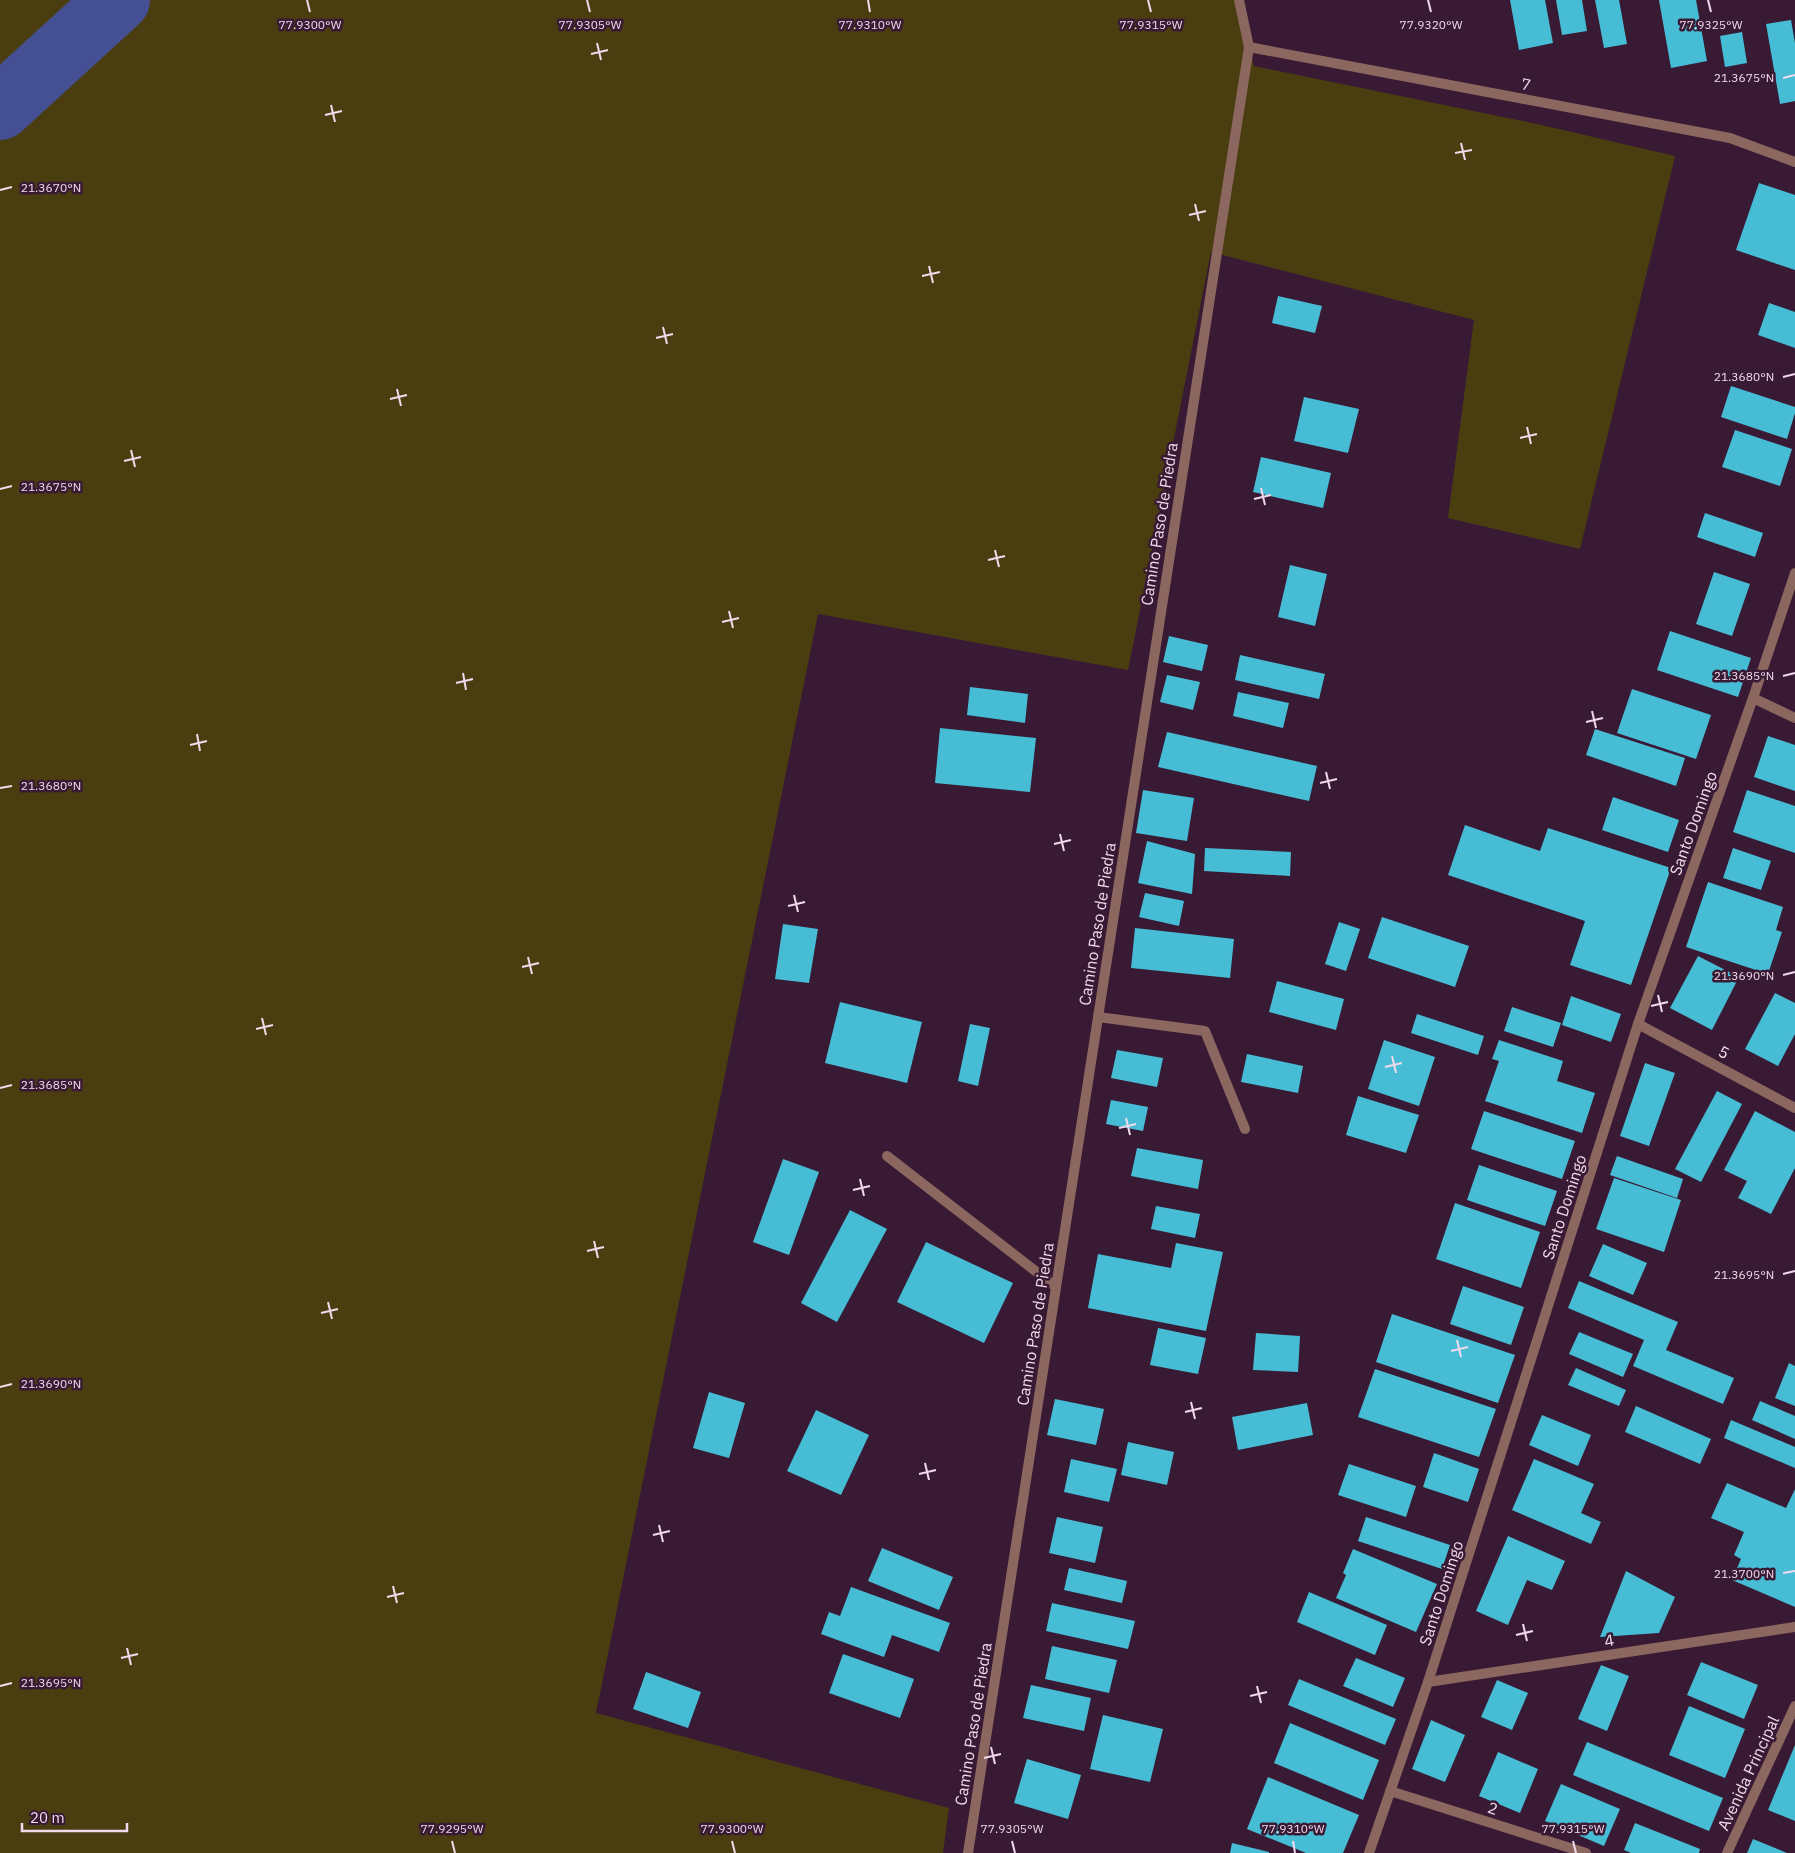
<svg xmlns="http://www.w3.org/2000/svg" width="1795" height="1853" viewBox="0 0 1795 1853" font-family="'IBM Plex Sans',sans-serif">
<rect width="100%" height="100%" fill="#391a34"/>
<path fill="#4a3e11" d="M 0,0 L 1236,0 L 1254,66 L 1537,124 L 1675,156 L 1580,549 L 1448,518 L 1474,320 L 1211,252 L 1128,670 L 818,614 L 596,1713 L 949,1808 L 943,1853 L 0,1853 Z"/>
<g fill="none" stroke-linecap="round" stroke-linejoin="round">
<path stroke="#445093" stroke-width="64" d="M 0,108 L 118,0"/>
</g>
<g fill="#46bdd5">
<path d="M 1510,0 L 1545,0 L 1553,43 L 1519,50 Z"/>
<path d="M 1556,0 L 1582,0 L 1587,31 L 1562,35 Z"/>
<path d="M 1595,0 L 1619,0 L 1627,44 L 1604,48 Z"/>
<path d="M 1659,0 L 1696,0 L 1707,61 L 1671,68 Z"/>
<path d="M 1791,20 L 1795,43 L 1795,101 L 1780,104 L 1766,24 Z"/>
<path d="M 1742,32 L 1747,63 L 1725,67 L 1720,36 Z"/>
<path d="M 1759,183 L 1795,195 L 1795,270 L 1736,250 Z"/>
<path d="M 1278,296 L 1322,306 L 1315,333 L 1272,323 Z"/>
<path d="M 1769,303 L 1795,312 L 1795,348 L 1758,335 Z"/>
<path d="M 1731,386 L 1795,407 L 1795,413 L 1787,439 L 1721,417 Z"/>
<path d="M 1304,397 L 1359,409 L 1348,453 L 1294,441 Z"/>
<path d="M 1735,430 L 1792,449 L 1780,486 L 1722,467 Z"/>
<path d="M 1261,457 L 1331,473 L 1323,508 L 1253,492 Z"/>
<path d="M 1705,513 L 1763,533 L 1755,557 L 1697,537 Z"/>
<path d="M 1290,565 L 1327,574 L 1315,626 L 1278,617 Z"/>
<path d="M 1714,572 L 1750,584 L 1732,636 L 1696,624 Z"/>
<path d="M 1670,631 L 1751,658 L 1738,697 L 1657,670 Z"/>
<path d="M 1169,636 L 1208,645 L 1202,671 L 1163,662 Z"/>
<path d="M 1240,655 L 1325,674 L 1319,699 L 1235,680 Z"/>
<path d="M 1167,675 L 1200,682 L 1193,710 L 1160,702 Z"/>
<path d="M 970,687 L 1028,694 L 1025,723 L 967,715 Z"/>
<path d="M 1632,689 L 1711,715 L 1696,759 L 1617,733 Z"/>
<path d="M 1238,692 L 1289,703 L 1283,728 L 1233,716 Z"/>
<path d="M 940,728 L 1036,738 L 1030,792 L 935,783 Z"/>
<path d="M 1595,729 L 1685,758 L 1676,786 L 1586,755 Z"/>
<path d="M 1167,732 L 1317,766 L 1309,801 L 1158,767 Z"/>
<path d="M 1768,736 L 1795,745 L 1795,791 L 1754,777 Z"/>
<path d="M 1143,790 L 1194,798 L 1187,841 L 1136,833 Z"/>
<path d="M 1747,790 L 1795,806 L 1795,853 L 1733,832 Z"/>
<path d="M 1613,797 L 1679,820 L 1668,852 L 1602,830 Z"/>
<path d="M 1465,825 L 1540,851 L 1548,828 L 1671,868 L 1631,985 L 1570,965 L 1585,921 L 1448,875 Z"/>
<path d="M 1147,841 L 1195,854 L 1192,894 L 1138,883 Z"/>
<path d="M 1205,848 L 1291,852 L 1290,876 L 1204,871 Z"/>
<path d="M 1733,848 L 1771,861 L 1761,890 L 1723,878 Z"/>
<path d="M 1708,882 L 1783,907 L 1776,930 L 1782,932 L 1768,974 L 1686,947 Z"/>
<path d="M 1145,893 L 1184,901 L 1179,926 L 1139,917 Z"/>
<path d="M 1382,917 L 1469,946 L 1455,987 L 1368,958 Z"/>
<path d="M 1339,922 L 1360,929 L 1346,971 L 1325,964 Z"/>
<path d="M 783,924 L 818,929 L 809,983 L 775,979 Z"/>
<path d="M 1135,928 L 1234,939 L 1230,978 L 1131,968 Z"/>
<path d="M 1698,956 L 1739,977 L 1712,1030 L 1670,1008 Z"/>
<path d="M 1277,981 L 1344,999 L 1336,1030 L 1269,1012 Z"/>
<path d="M 1775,993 L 1795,1003 L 1795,1034 L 1778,1066 L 1745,1049 Z"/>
<path d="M 1571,996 L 1621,1014 L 1611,1042 L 1562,1025 Z"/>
<path d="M 840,1002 L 922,1022 L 907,1083 L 825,1063 Z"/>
<path d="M 1512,1007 L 1561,1023 L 1553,1047 L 1504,1031 Z"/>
<path d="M 1417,1014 L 1484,1036 L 1478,1055 L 1411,1033 Z"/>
<path d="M 970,1024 L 990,1028 L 978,1086 L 958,1081 Z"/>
<path d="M 1384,1040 L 1435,1057 L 1419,1106 L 1368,1089 Z"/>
<path d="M 1499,1040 L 1563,1061 L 1557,1081 L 1595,1093 L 1582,1133 L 1485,1101 L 1499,1061 L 1492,1059 Z"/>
<path d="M 1117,1050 L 1163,1058 L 1157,1087 L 1111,1078 Z"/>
<path d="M 1247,1054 L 1303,1066 L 1298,1093 L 1241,1082 Z"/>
<path d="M 1645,1063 L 1675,1073 L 1649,1146 L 1620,1136 Z"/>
<path d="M 1717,1091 L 1742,1104 L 1701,1182 L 1675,1169 Z"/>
<path d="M 1358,1096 L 1419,1115 L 1406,1153 L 1346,1135 Z"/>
<path d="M 1111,1100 L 1148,1107 L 1143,1131 L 1106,1124 Z"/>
<path d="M 1484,1111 L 1575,1141 L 1562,1179 L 1471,1149 Z"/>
<path d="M 1755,1111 L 1795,1132 L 1795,1168 L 1771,1214 L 1738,1198 L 1747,1181 L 1724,1170 Z"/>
<path d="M 1137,1148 L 1203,1160 L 1198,1189 L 1131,1176 Z"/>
<path d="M 1617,1156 L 1683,1179 L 1677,1198 L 1610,1175 Z"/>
<path d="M 783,1159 L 819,1172 L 789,1255 L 753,1242 Z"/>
<path d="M 1479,1165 L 1557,1191 L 1545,1226 L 1467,1200 Z"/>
<path d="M 1614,1178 L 1681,1200 L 1664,1252 L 1596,1229 Z"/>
<path d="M 1455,1203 L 1540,1232 L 1521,1288 L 1436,1259 Z"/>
<path d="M 1156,1206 L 1200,1214 L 1195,1238 L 1151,1229 Z"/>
<path d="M 850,1210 L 887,1229 L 837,1322 L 801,1303 Z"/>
<path d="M 926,1242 L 1013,1283 L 984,1343 L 897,1302 Z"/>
<path d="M 1176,1243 L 1223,1252 L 1206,1331 L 1088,1308 L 1098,1254 L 1171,1268 Z"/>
<path d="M 1603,1244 L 1647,1263 L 1633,1295 L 1589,1276 Z"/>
<path d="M 1579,1281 L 1678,1322 L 1666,1350 L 1734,1378 L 1723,1404 L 1633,1366 L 1644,1340 L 1568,1308 Z"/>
<path d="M 1463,1286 L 1524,1307 L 1511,1345 L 1450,1324 Z"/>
<path d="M 1392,1314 L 1515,1355 L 1498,1403 L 1376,1362 Z"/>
<path d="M 1158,1328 L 1206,1338 L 1198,1374 L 1150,1365 Z"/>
<path d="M 1579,1332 L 1633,1354 L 1623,1377 L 1569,1354 Z"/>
<path d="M 1256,1333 L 1300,1336 L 1298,1372 L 1253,1370 Z"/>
<path d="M 1789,1363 L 1795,1366 L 1795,1406 L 1775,1398 Z"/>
<path d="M 1576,1368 L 1626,1390 L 1619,1406 L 1568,1385 Z"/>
<path d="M 1375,1369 L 1496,1409 L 1479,1457 L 1358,1417 Z"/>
<path d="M 709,1392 L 745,1403 L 729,1458 L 693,1448 Z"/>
<path d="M 1055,1399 L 1104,1409 L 1096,1445 L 1047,1435 Z"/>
<path d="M 1760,1401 L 1795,1416 L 1795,1439 L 1752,1420 Z"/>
<path d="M 1307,1403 L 1313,1435 L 1238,1450 L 1232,1417 Z"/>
<path d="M 1636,1406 L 1711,1439 L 1700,1464 L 1625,1432 Z"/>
<path d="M 816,1410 L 869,1435 L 841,1495 L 787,1471 Z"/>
<path d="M 1542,1415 L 1591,1435 L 1578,1466 L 1529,1445 Z"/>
<path d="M 1731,1420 L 1795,1447 L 1795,1468 L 1724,1438 Z"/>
<path d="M 1128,1442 L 1174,1452 L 1167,1485 L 1121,1475 Z"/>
<path d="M 1434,1453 L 1479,1469 L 1468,1502 L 1423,1487 Z"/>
<path d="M 1071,1459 L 1117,1469 L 1109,1502 L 1064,1492 Z"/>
<path d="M 1534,1459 L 1594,1484 L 1581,1513 L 1601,1522 L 1591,1544 L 1512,1510 Z"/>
<path d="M 1349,1464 L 1416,1486 L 1406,1517 L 1338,1495 Z"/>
<path d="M 1727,1483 L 1786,1508 L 1795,1489 L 1795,1607 L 1732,1580 L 1741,1559 L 1734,1555 L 1744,1532 L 1711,1518 Z"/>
<path d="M 1057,1517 L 1103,1527 L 1095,1563 L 1049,1553 Z"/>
<path d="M 1366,1517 L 1450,1545 L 1442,1569 L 1358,1541 Z"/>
<path d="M 1508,1536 L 1565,1561 L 1552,1590 L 1527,1580 L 1508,1625 L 1476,1611 Z"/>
<path d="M 882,1548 L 953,1577 L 939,1610 L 868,1581 Z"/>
<path d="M 1353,1549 L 1437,1584 L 1416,1632 L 1336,1598 L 1346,1575 L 1343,1573 Z"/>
<path d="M 1069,1568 L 1127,1581 L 1122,1603 L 1064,1590 Z"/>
<path d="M 1626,1571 L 1675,1597 L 1659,1633 L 1600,1637 Z"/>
<path d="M 851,1587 L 950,1623 L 939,1652 L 892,1635 L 884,1657 L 821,1634 L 829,1612 L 840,1616 Z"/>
<path d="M 1309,1592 L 1387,1625 L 1375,1655 L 1297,1622 Z"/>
<path d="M 1052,1603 L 1135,1621 L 1128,1649 L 1046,1631 Z"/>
<path d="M 1052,1646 L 1117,1660 L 1109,1693 L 1045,1679 Z"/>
<path d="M 843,1654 L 914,1679 L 900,1718 L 829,1693 Z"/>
<path d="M 1356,1658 L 1405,1678 L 1393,1707 L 1343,1686 Z"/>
<path d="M 1701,1662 L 1758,1685 L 1744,1719 L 1687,1695 Z"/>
<path d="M 1601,1665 L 1629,1676 L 1607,1731 L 1578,1719 Z"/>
<path d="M 646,1672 L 701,1692 L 688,1728 L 633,1709 Z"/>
<path d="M 1299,1679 L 1396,1719 L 1385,1745 L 1288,1705 Z"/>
<path d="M 1497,1680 L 1528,1693 L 1512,1730 L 1481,1717 Z"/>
<path d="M 1031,1685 L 1091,1698 L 1084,1731 L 1023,1718 Z"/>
<path d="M 1689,1706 L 1745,1729 L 1725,1778 L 1669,1755 Z"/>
<path d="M 1103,1715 L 1163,1729 L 1150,1782 L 1090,1769 Z"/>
<path d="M 1431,1720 L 1465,1735 L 1445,1782 L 1412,1769 Z"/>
<path d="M 1290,1723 L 1379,1760 L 1363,1800 L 1274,1763 Z"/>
<path d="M 1587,1742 L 1723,1798 L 1709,1831 L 1573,1775 Z"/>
<path d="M 1795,1745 L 1795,1821 L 1768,1810 Z"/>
<path d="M 1498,1752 L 1538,1769 L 1520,1813 L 1479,1796 Z"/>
<path d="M 1027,1759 L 1081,1775 L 1068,1819 L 1014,1803 Z"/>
<path d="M 1268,1777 L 1359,1815 L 1343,1853 L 1306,1853 L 1247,1829 Z"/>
<path d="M 1561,1784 L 1620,1809 L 1604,1846 L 1545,1821 Z"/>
<path d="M 1635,1823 L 1700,1849 L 1699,1853 L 1631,1853 L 1624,1850 Z"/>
<path d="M 1753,1839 L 1787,1853 L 1747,1853 Z"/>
<path d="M 1232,1843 L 1269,1852 L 1269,1853 L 1230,1853 Z"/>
</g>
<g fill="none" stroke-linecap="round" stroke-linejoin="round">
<g stroke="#8c675f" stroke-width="10">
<path d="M 1098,1017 L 1205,1031 L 1245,1129"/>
<path d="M 887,1156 L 1056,1287"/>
</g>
<g stroke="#8c675f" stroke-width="10">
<path d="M 1249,47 L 1730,138 L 1795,162"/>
<path d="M 1753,698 L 1795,718"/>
<path d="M 1638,1024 L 1795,1108"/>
<path d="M 1428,1682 L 1795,1627"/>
<path d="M 1390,1791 L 1586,1853"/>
<path d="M 968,1853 L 1249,47 L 1239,0"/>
<path d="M 1369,1853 L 1428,1682 L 1638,1024 L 1753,698 L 1795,573"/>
<path d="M 1727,1853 L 1795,1706"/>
</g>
</g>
<path fill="none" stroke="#f0daeb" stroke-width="2" d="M 307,0 L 310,12M 587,0 L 590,12M 868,0 L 870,12M 1148,0 L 1151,12M 1428,0 L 1431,12M 1708,0 L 1711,12M 597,43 L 601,60M 591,54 L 608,50M 1783,78 L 1795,75M 331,105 L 335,122M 325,115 L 342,111M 1461,143 L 1465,160M 1455,153 L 1472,150M 0,190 L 12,187M 1195,204 L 1199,221M 1189,215 L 1206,211M 929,266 L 933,283M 922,276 L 940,272M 663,327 L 667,344M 656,338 L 673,334M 1783,377 L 1795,374M 397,389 L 401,406M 390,399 L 407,395M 1527,427 L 1531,444M 1520,438 L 1537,434M 131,450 L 135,467M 124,461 L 141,457M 1261,488 L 1265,505M 0,489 L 12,486M 1254,499 L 1271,495M 995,550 L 999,567M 988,560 L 1005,556M 729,611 L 733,628M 722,622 L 739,618M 463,673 L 466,690M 1783,676 L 1795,673M 456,683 L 473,679M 1592,711 L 1596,728M 1586,722 L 1603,718M 197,734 L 200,751M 190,745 L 207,741M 1326,772 L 1330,789M 1320,783 L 1337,779M 0,788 L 12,786M 1060,834 L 1064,851M 1054,844 L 1071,840M 794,895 L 798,912M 788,906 L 805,902M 528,957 L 532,974M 522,967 L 539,963M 1783,975 L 1795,972M 1658,995 L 1662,1012M 1651,1006 L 1668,1002M 262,1018 L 266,1035M 256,1029 L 273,1025M 1392,1056 L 1396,1073M 1385,1067 L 1402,1063M 0,1088 L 12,1085M 1126,1118 L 1130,1135M 1119,1128 L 1136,1124M 860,1179 L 864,1196M 853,1190 L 870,1186M 594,1241 L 598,1258M 587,1251 L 604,1247M 1783,1274 L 1795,1271M 328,1302 L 332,1319M 321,1313 L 338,1309M 1457,1340 L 1461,1357M 1451,1351 L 1468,1347M 0,1387 L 12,1384M 1191,1402 L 1195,1419M 1185,1412 L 1202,1408M 925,1463 L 929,1480M 919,1474 L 936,1470M 659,1525 L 663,1542M 653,1535 L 670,1531M 1783,1573 L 1795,1571M 393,1586 L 397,1603M 387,1597 L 404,1593M 1523,1624 L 1527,1641M 1516,1635 L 1533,1631M 127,1648 L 131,1665M 121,1658 L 138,1654M 0,1686 L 12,1683M 1257,1686 L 1261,1703M 1250,1696 L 1267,1692M 991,1747 L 995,1764M 984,1758 L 1001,1754M 452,1841 L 455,1853M 732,1841 L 735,1853M 1012,1841 L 1015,1853M 1293,1841 L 1295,1853M 1573,1841 L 1576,1853"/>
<g text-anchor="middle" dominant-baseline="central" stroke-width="5" stroke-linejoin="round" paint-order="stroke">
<g font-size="16" fill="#f0daeb" stroke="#391a34">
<text transform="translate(1526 84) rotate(11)">7</text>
<text transform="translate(1159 524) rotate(-81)">Camino Paso de Piedra</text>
<text transform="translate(1693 823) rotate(-70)">Santo Domingo</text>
<text transform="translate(1097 924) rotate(-81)">Camino Paso de Piedra</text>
<text transform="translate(1724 1052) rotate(28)">5</text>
<text transform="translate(1564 1207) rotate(-72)">Santo Domingo</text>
<text transform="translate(1035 1324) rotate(-81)">Camino Paso de Piedra</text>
<text transform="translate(1441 1593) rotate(-72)">Santo Domingo</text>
<text transform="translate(1609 1640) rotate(-9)">4</text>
<text transform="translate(973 1724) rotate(-81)">Camino Paso de Piedra</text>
<text transform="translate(1748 1773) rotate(-65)">Avenida Principal</text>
<text transform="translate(1493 1808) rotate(18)">2</text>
</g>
</g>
<g font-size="12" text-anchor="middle" fill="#f0daeb" stroke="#391a34" stroke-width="5" stroke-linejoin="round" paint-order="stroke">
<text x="310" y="29">77.9300°W</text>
<text x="590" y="29">77.9305°W</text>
<text x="870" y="29">77.9310°W</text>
<text x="1151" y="29">77.9315°W</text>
<text x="1431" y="29">77.9320°W</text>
<text x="1711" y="29">77.9325°W</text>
<text x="1744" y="82">21.3675°N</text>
<text x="51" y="192">21.3670°N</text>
<text x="1744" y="381">21.3680°N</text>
<text x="51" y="491">21.3675°N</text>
<text x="1744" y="680">21.3685°N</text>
<text x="51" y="790">21.3680°N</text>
<text x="1744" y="980">21.3690°N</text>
<text x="51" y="1089">21.3685°N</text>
<text x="1744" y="1279">21.3695°N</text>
<text x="51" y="1388">21.3690°N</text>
<text x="1744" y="1578">21.3700°N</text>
<text x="51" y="1687">21.3695°N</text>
<text x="452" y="1833">77.9295°W</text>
<text x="732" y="1833">77.9300°W</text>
<text x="1012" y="1833">77.9305°W</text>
<text x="1293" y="1833">77.9310°W</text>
<text x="1573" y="1833">77.9315°W</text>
</g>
<path d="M22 1823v8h105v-8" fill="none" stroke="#f0daeb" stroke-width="2.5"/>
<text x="30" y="1823" font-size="15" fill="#f0daeb" stroke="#391a34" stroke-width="4" paint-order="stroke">20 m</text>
</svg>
